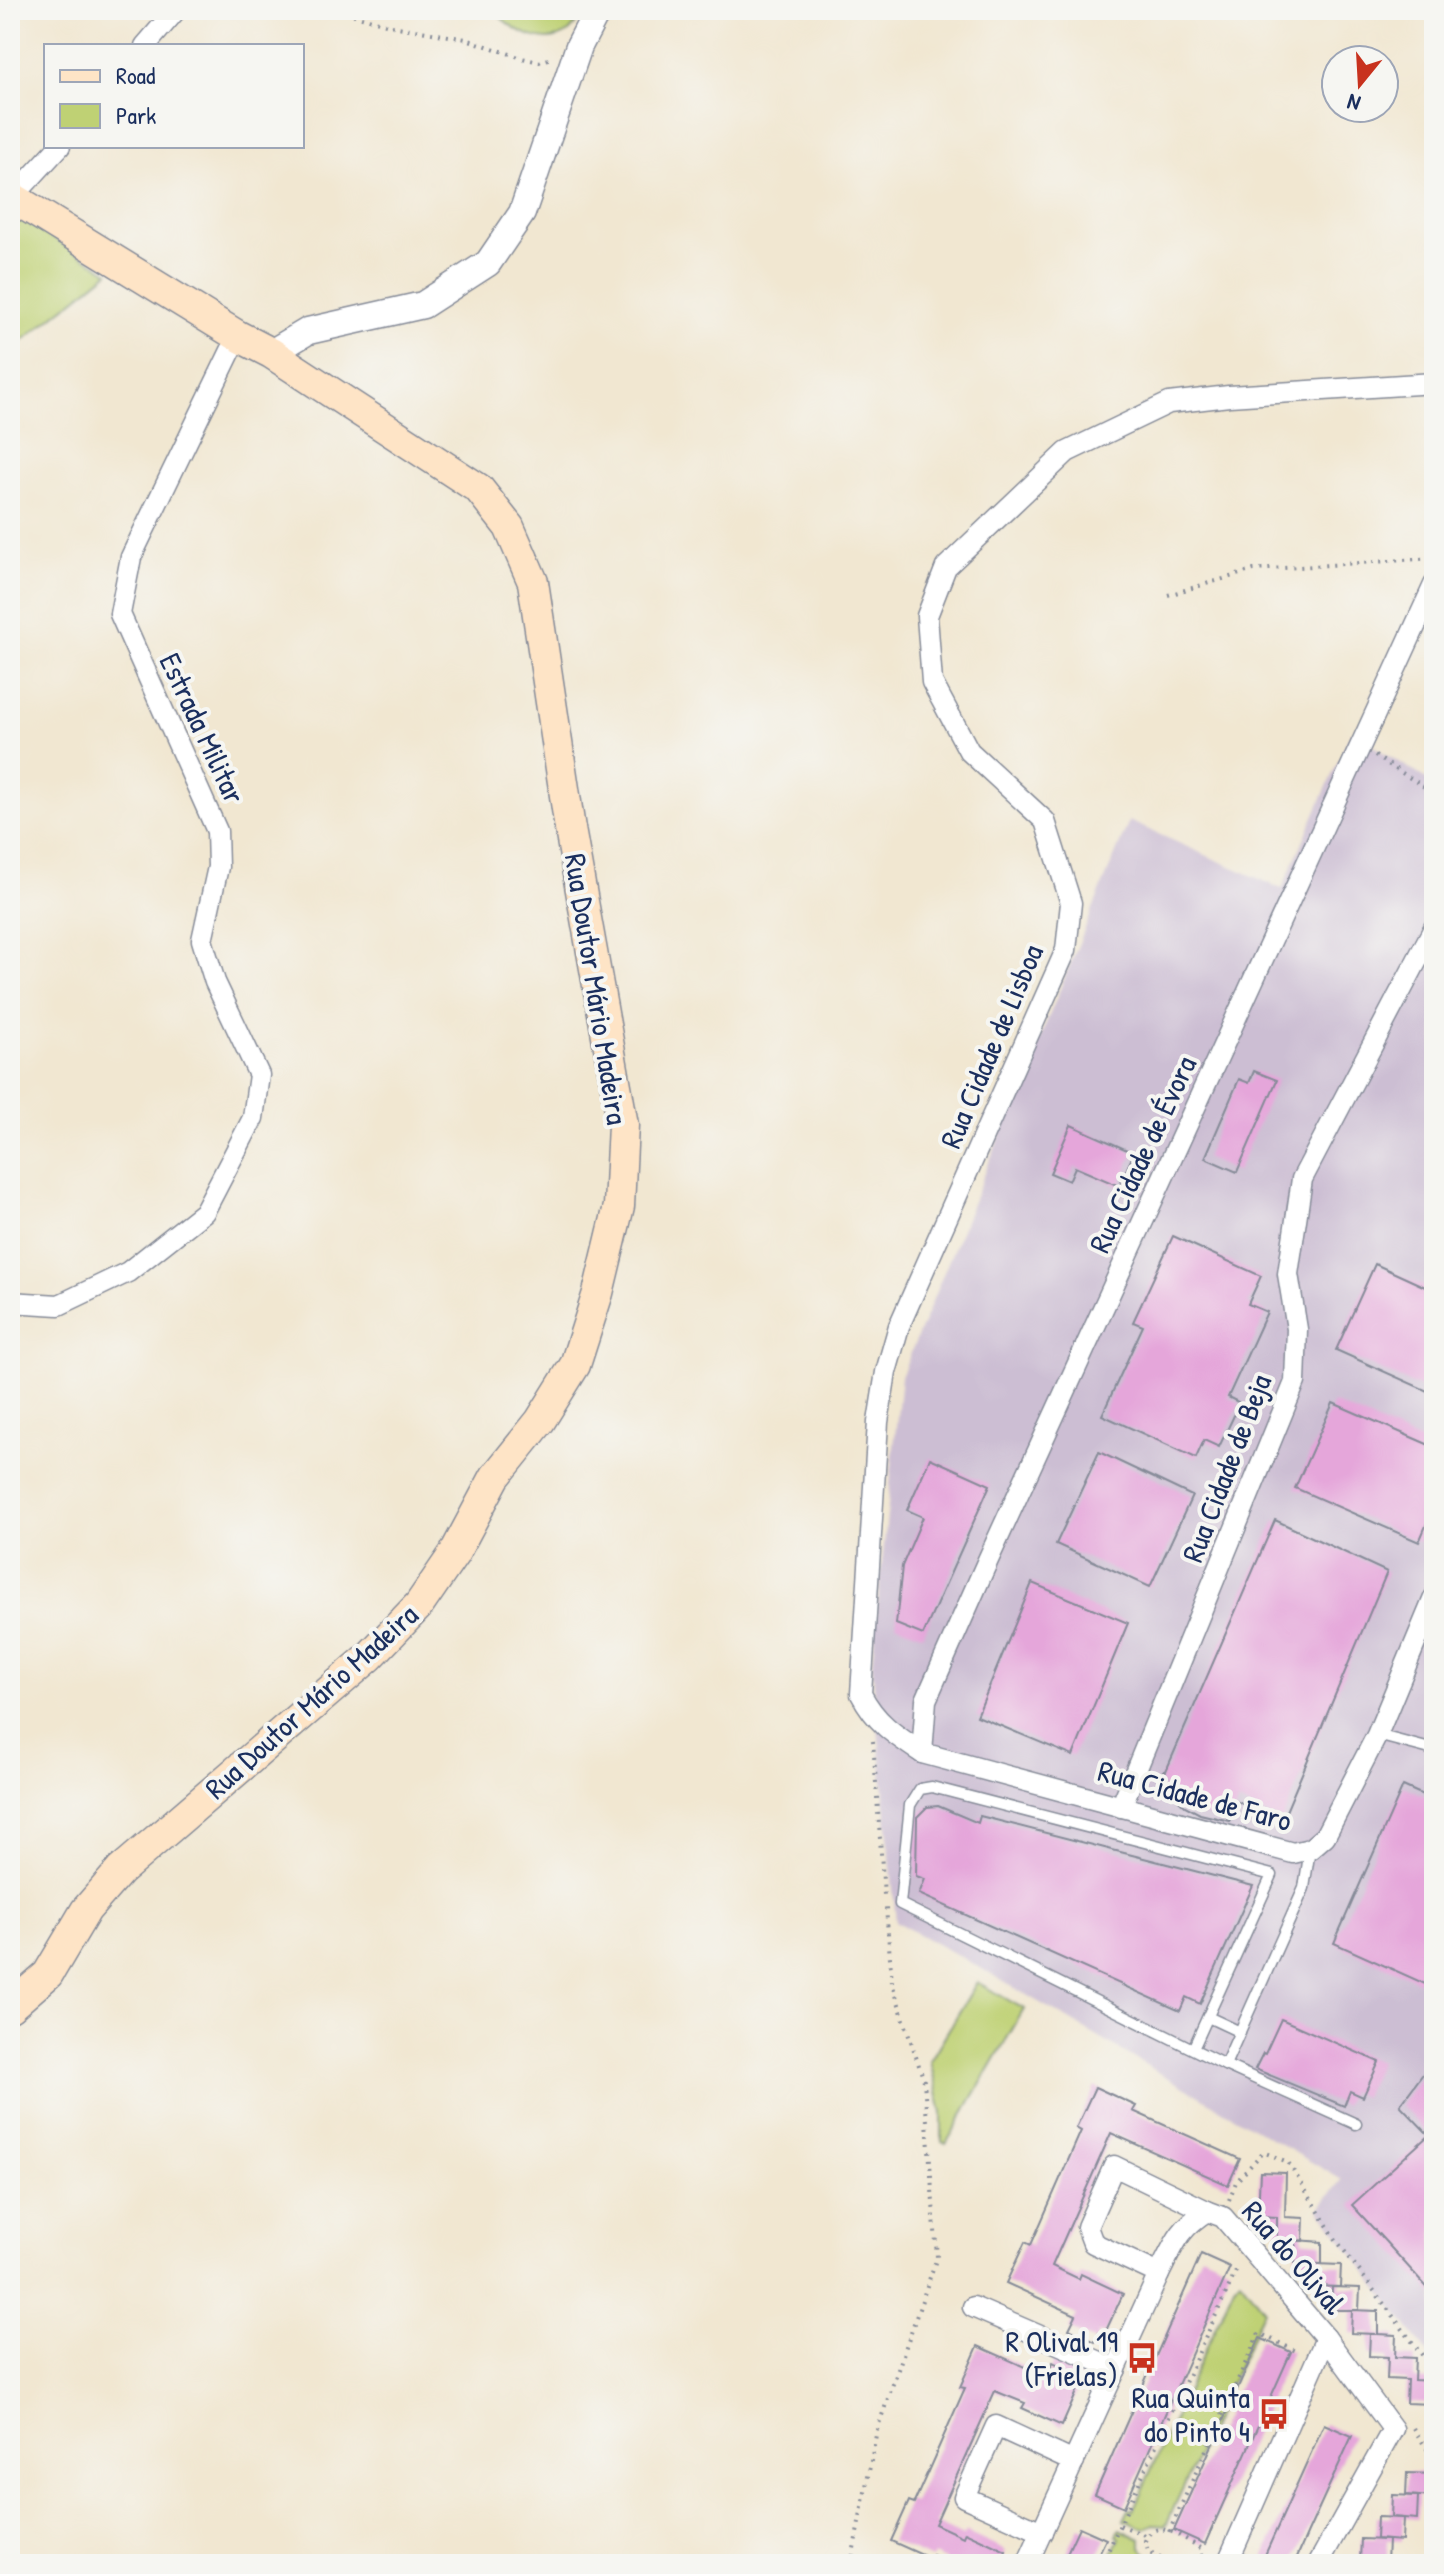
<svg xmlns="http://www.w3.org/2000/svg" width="1444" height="2574" viewBox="0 0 1444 2574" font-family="'Patrick Hand',sans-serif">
<rect width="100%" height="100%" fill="#f6f6f2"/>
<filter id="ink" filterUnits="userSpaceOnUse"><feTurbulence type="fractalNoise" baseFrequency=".0125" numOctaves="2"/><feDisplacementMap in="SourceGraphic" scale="16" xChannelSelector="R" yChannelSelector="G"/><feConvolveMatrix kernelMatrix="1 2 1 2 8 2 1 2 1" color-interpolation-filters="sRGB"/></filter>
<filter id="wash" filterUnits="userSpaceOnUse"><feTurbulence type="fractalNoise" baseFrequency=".006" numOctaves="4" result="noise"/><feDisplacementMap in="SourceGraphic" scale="32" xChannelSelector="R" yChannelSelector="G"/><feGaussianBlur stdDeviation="1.8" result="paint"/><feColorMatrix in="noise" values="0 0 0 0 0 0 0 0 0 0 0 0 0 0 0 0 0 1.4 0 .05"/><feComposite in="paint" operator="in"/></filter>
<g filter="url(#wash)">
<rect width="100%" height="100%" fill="#f1e7d1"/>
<path fill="#ccbed3" d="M 1351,732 L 1434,784 L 1434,2362 L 1319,2209 L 1342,2180 L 977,1966 L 896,1922 L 872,1663 L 901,1377 L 1129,821 L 1282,889 Z"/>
<g fill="#bfd174" stroke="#6d8069" stroke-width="2">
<path d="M 493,10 L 583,10 C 579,17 575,27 569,32 C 544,50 511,29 493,10 Z"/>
<path d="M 10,212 L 109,272 L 10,351 Z"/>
<path d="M 977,1982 L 1024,2009 L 946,2144 L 942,2142 L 942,2113 L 930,2061 Z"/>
<path d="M 1240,2279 L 1264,2310 L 1166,2525 L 1154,2524 L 1145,2529 L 1124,2520 L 1129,2509 L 1133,2510 L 1234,2286 Z"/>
<path d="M 1120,2529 L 1141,2539 L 1141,2548 L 1151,2558 L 1148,2564 L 1108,2564 L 1120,2538 L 1117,2535 Z"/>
</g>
<g id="blocks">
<g fill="#e5a6da">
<path d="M 1254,1071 L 1277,1080 L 1237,1172 L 1205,1158 L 1239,1079 L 1249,1083 Z"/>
<path d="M 1071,1125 L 1134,1153 L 1119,1186 L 1075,1167 L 1069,1181 L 1050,1173 Z"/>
<path d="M 1173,1236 L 1261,1276 L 1248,1304 L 1267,1312 L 1228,1397 L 1240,1403 L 1219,1447 L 1204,1440 L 1196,1458 L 1102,1415 L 1143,1326 L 1133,1322 Z"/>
<path d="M 1375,1264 L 1434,1291 L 1434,1394 L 1336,1350 Z"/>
<path d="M 1333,1403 L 1434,1447 L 1434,1507 L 1419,1542 L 1295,1488 Z"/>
<path d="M 1099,1452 L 1192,1496 L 1150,1587 L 1056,1544 Z"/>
<path d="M 930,1458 L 990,1485 L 923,1635 L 896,1624 L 902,1566 L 923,1517 L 907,1510 Z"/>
<path d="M 1275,1520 L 1387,1572 L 1282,1821 L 1238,1802 L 1230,1821 L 1200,1814 L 1185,1806 L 1161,1783 L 1160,1778 L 1163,1771 L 1166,1771 Z"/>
<path d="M 1032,1583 L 1128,1623 L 1073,1756 L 977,1716 Z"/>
<path d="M 1403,1786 L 1434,1800 L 1434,1988 L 1334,1943 Z"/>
<path d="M 938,1806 L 978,1823 L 980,1816 L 1253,1886 L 1200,2004 L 1186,1997 L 1180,2011 L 919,1894 L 925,1879 L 916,1876 L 917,1817 L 927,1807 Z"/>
<path d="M 1281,2019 L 1379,2062 L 1363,2097 L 1350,2091 L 1344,2106 L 1255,2069 L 1263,2053 L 1265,2054 Z"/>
<path d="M 1434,2059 L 1434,2295 L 1352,2205 L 1429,2135 L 1400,2105 Z"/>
<path d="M 1095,2087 L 1136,2106 L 1133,2111 L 1240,2159 L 1228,2185 L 1111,2133 L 1052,2266 L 1079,2279 L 1081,2274 L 1123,2294 L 1104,2335 L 1099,2333 L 1095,2342 L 1069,2329 L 1076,2315 L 1006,2283 L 1025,2242 L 1031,2245 L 1081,2131 L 1076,2128 Z"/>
<path d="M 1260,2172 L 1286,2173 L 1285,2217 L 1304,2218 L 1303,2241 L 1277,2240 L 1277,2217 L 1258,2216 Z"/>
<path d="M 1296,2240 L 1322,2242 L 1322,2264 L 1295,2263 Z"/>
<path d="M 1201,2254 L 1230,2267 L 1124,2507 L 1095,2494 Z"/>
<path d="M 1315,2264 L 1341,2265 L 1340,2287 L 1314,2286 Z"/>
<path d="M 1332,2287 L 1360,2288 L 1359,2310 L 1331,2310 Z"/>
<path d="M 1352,2310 L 1378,2311 L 1378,2334 L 1396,2335 L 1395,2357 L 1415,2358 L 1414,2380 L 1433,2381 L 1432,2404 L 1406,2403 L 1407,2380 L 1387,2379 L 1388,2357 L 1369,2356 L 1370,2334 L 1376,2334 L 1351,2333 Z"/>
<path d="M 1260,2338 L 1291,2352 L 1205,2544 L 1174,2530 Z"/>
<path d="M 978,2346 L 1047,2377 L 1053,2362 L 1080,2375 L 1076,2383 L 1080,2385 L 1062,2426 L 1022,2408 L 1025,2403 L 995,2391 L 935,2524 L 963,2537 L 965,2532 L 1006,2551 L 1000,2564 L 954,2564 L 933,2555 L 931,2559 L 891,2541 L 909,2501 L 914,2503 L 965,2388 L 960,2387 Z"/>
<path d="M 1324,2424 L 1352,2436 L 1308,2532 L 1294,2564 L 1261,2564 Z"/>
<path d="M 1407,2473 L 1434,2474 L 1433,2497 L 1406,2495 Z"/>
<path d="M 1392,2495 L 1418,2496 L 1417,2519 L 1391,2517 Z"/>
<path d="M 1377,2517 L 1403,2518 L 1402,2541 L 1376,2539 Z"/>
<path d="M 1079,2527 L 1106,2539 L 1094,2564 L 1062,2564 Z"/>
<path d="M 1361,2539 L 1388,2540 L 1387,2563 L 1360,2561 Z"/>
</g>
</g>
</g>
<g filter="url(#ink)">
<use href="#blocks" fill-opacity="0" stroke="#868b98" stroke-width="2"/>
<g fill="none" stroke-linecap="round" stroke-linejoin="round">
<defs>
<g id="service">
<path d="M 1377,1735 L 1434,1750"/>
<path d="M 1208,2017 L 1240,2032"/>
<path d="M 1193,2049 L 1272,1875 L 932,1787 L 920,1789 L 910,1805 L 900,1904 L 1225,2065 L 1304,1888 L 1310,1849"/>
<path d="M 1225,2065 L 1356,2124"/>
</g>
<g id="minor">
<path d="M 145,46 L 176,10"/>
<path d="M 12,198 L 60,146"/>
<path d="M 1434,383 L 1229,396 L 1169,403 L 1067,452 L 946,567 L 927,616 L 932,682 L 969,751 L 1045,821 L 1071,903 L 1066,950 L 899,1326 L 886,1372 L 878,1422 L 861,1694 C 876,1723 895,1735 922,1753 L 1293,1853 L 1310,1849 L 1325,1836 L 1377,1735 L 1434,1598"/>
<path d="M 10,1302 L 59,1305 L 128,1272 L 204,1212 L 253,1118 L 259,1075 L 215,982 L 202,940 L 218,867 L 217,831 L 120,614 L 131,557 L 238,336"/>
<path d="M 922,1753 L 926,1700 L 988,1560 L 1434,585"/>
<path d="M 1121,1807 L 1295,1382 L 1297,1329 L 1288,1274 L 1302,1179 L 1434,928"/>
<path d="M 1159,2274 L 1093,2243 L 1087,2227 L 1114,2166 L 1207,2211"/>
<path d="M 973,2307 L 1116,2369"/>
<path d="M 1042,2532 L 964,2497 L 996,2426 L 1074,2462"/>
<path d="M 1027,2564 L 1159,2274 C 1174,2245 1178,2229 1207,2211 L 1223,2217 L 1326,2338 L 1393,2429 L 1318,2564"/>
<path d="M 1227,2564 L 1326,2338"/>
</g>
<path id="tertiary" d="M 271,353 L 308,331 L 423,305 L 488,263 L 522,213 L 579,46 L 594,17 L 601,10"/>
<path id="secondary" d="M 10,196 L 238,336 L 271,353 L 479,489 L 509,527 L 533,582 L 570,829 L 623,1125 L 619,1206 L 598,1293 L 575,1365 L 540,1421 L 495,1477 L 454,1554 L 419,1605 L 369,1657 L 120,1871 L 86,1910 L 48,1974 L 10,2007"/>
</defs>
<use href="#service" stroke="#868b98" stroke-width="13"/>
<use href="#minor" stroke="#868b98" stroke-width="23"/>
<use href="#tertiary" stroke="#868b98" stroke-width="29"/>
<use href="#secondary" stroke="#868b98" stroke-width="33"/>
<g stroke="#868b98" stroke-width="4" stroke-dasharray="2 6" stroke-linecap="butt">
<path d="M 338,10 L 392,26 L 466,39 L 522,58 L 539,62 L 552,58"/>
<path d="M 1168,595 L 1254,570 L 1434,558"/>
<path d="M 1375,756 L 1434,793"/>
<path d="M 873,1741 L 884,1895"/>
<path d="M 1229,2200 L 1236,2182 L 1263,2152 L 1288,2162 L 1337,2241 L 1434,2371"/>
<path d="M 1413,2428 L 1429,2452 L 1428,2471 L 1434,2472"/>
<path d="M 1120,2525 L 1147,2536"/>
<path d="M 1169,2532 L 1259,2333 L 1298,2352"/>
<path d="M 851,2564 L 877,2430 L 937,2257 L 924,2081 L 892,1983 L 886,1908"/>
<path d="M 1102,2564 L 1237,2269"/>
<path d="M 1175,2564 L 1148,2551 L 1145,2541 C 1155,2515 1184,2539 1201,2548 L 1203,2562"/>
<path d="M 1431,2564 L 1434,2561"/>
</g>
<use href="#service" stroke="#fff" stroke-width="10"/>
<use href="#minor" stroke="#fff" stroke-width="20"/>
<use href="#tertiary" stroke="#fff" stroke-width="26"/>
<use href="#secondary" stroke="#fee4c6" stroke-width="30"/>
</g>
</g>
<defs>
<symbol id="bus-bare" viewBox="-9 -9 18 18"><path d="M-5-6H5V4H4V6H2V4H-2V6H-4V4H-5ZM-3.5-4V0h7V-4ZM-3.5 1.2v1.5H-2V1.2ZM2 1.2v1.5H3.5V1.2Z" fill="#c8321e" stroke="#f6f6f2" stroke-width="2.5" paint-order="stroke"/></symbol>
</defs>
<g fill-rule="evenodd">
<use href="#bus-bare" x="1120" y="2336" width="44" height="44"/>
<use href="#bus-bare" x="1252" y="2392" width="44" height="44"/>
</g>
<g text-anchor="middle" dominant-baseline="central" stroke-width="8" stroke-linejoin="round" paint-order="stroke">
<g font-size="30" fill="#1b2f5e" stroke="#f6f6f2">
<text transform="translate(203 728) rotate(65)">Estrada Militar</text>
<text transform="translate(597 989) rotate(81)">Rua Doutor Mário Madeira</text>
<text transform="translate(991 1046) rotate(-67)">Rua Cidade de Lisboa</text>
<text transform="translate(1142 1154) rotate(-65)">Rua Cidade de Évora</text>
<text transform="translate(1226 1468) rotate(-69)">Rua Cidade de Beja</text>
<text transform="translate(311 1701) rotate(-42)">Rua Doutor Mário Madeira</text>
<text transform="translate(1195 1795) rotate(15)">Rua Cidade de Faro</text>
<text transform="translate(1294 2257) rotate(49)">Rua do Olival</text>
</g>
<g font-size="30" fill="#1b2f5e" stroke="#f6f6f2" text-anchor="end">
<text x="1118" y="2341">R Olival 19<tspan x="1118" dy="34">(Frielas)</tspan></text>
<text x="1250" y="2397">Rua Quinta<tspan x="1250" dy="34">do Pinto 4</tspan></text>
</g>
</g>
<rect width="1444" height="2574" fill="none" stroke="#f6f6f2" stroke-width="40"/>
<rect x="44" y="44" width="260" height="104" fill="#f6f6f2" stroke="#9ea6b7" stroke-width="2"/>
<rect x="60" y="70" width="40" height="12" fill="#fee4c6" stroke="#9ea6b7" stroke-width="2"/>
<text x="116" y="84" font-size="24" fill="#1b2f5e">Road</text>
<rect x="60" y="104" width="40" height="24" fill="#bfd174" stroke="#9ea6b7" stroke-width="2"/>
<text x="116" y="124" font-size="24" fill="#1b2f5e">Park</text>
<g transform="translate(1360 84) rotate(198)"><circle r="38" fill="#f6f6f2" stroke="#9ea6b7" stroke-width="2"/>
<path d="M0-6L14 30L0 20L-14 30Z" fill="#c8321e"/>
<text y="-12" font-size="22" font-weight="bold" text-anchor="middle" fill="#1b2f5e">N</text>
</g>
</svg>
